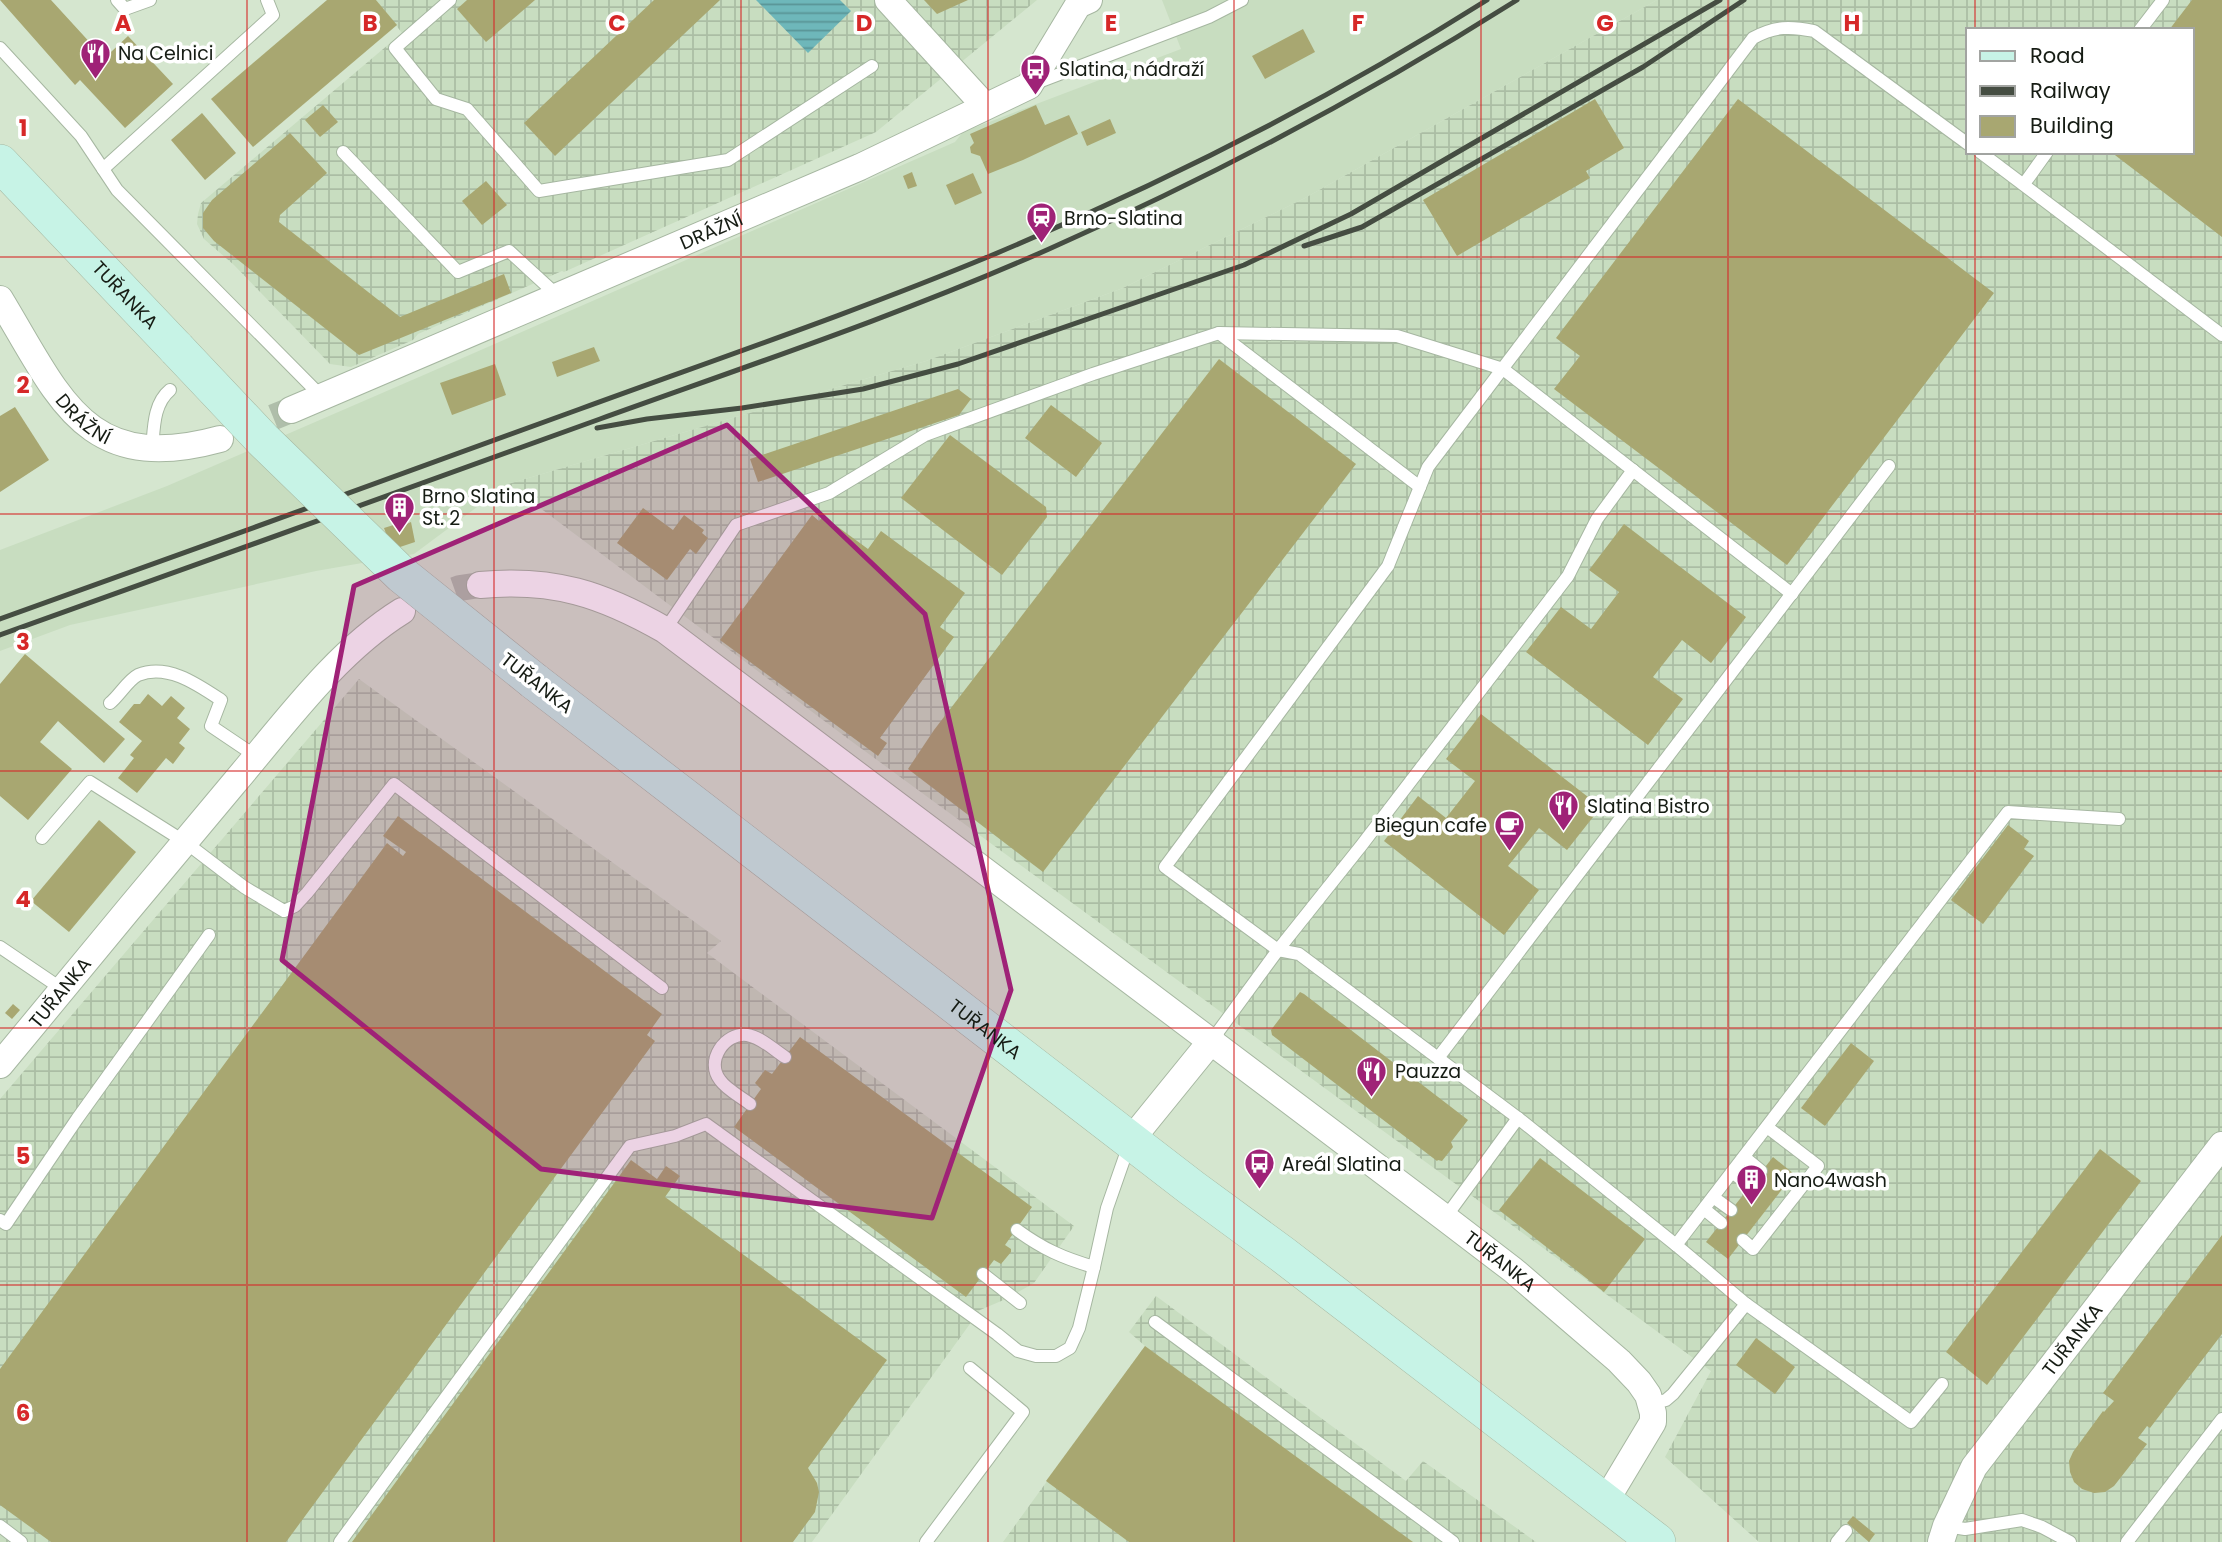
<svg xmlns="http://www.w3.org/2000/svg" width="2222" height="1542" viewBox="0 0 2222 1542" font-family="Poppins,sans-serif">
<defs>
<pattern id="industrial-grid" width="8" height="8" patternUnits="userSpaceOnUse" patternTransform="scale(1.75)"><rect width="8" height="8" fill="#c8ddc0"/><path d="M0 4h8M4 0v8" fill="none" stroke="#abbda4"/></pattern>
<pattern id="water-rules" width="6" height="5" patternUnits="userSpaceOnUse" patternTransform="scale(1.75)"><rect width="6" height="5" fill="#6eb7ba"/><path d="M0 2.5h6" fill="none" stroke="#599496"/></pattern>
</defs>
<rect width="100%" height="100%" fill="#d5e6cf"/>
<path fill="#c8ddc0" d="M 1162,0 L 1657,0 L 1305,198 L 1123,288 L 926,361 L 508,484 L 414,554 L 316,571 L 70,625 L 0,651 L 0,550 L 167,486 L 426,374 L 955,142 L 963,132 L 1181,49 Z"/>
<g fill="url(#industrial-grid)" fill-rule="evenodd">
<path d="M 376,0 L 1037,0 L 876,132 L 564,272 L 562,271 L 418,334 L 413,340 L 351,367 L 330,364 L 234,265 L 204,239 L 197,224 L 198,214 L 201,203 L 402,33 Z"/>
<path d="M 1657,0 L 2222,0 L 2222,1542 L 1759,1542 L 1665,1457 L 1711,1371 L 847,738 L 508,484 L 926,361 L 1123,288 L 1305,198 ZM 1968,30 L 2192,30 L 2192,152 L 1968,152 Z"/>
<path d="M 359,679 L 721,941 L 707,953 L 1074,1226 L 1034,1283 L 1006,1299 L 980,1310 L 812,1542 L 0,1542 L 0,1099 Z"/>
<path d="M 1156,1296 L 1406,1481 L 1423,1461 L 1536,1542 L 1003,1542 L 1145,1346 L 1129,1332 Z"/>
</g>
<path fill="url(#water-rules)" d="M 756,0 L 840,0 L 851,11 L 808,53 Z"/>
<g fill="#a8a771">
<path d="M 0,0 L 51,0 L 94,47 L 100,41 L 111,52 L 128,36 L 173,84 L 125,128 L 80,80 L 75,85 Z"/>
<path d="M 327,0 L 376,0 L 397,25 L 253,147 L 211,99 Z"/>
<path d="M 467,0 L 535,0 L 486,42 L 457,9 Z"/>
<path d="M 654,0 L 720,0 L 555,156 L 524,123 Z"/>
<path d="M 924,0 L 968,0 L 937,14 Z"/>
<path d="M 2192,0 L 2222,0 L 2222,237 L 2111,152 L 2192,152 L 2192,30 L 2169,30 Z"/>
<path d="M 1303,29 L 1315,52 L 1265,79 L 1252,56 Z"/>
<path d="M 1595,99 L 1624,148 L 1586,171 L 1590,178 L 1457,256 L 1423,200 Z"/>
<path d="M 1738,99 L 1994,293 L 1787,565 L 1554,389 L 1580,356 L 1556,338 Z"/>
<path d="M 323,105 L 338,122 L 320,137 L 305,120 Z"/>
<path d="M 1036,105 L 1045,125 L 1069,115 L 1078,134 L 1023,160 L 988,174 L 980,156 L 971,153 L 970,147 L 974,143 L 970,134 Z"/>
<path d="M 202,113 L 236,153 L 205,180 L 171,140 Z"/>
<path d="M 1110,119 L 1116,133 L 1087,146 L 1081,132 Z"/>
<path d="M 290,133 L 327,173 L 280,215 L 279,222 L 400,317 L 504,274 L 511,293 L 359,355 L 214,241 L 203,228 L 203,213 L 212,200 Z"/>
<path d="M 912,172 L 917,186 L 908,189 L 903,176 Z"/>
<path d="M 973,173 L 982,193 L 955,205 L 946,185 Z"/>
<path d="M 486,181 L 507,205 L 482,225 L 462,201 Z"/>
<path d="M 594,347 L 600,361 L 557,377 L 552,362 Z"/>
<path d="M 1219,359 L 1356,464 L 1043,872 L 908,769 L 934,730 Z"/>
<path d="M 495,364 L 506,395 L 452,415 L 440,383 Z"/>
<path d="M 958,389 L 971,399 L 959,415 L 758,482 L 750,459 Z"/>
<path d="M 1051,405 L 1102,443 L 1076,477 L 1025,438 Z"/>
<path d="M 15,407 L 49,460 L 0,492 L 0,416 Z"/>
<path d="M 950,435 L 1046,507 L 1047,517 L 1002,575 L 901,498 Z"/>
<path d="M 643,508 L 673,530 L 684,515 L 704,530 L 702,533 L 708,538 L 696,554 L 690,549 L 667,580 L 617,543 Z"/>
<path d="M 812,515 L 819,521 L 823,516 L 868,549 L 881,531 L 965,593 L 940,627 L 954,637 L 880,738 L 887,743 L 878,756 L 720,640 Z"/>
<path d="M 403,522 L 404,525 L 411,522 L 415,542 L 385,552 L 389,542 L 384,528 Z"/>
<path d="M 1624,524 L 1746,617 L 1711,663 L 1682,640 L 1653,677 L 1683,699 L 1648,745 L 1526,652 L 1561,607 L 1591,629 L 1619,592 L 1589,570 Z"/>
<path d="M 25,654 L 125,739 L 104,763 L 58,721 L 40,742 L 72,769 L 28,820 L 0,796 L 0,684 Z"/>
<path d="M 148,694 L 162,706 L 171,696 L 185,708 L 177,718 L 190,729 L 179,743 L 185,748 L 173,764 L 166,758 L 137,793 L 118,778 L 134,758 L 130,755 L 142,741 L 119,722 L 134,704 L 140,704 Z"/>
<path d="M 1481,714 L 1601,807 L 1567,850 L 1539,828 L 1508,866 L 1539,890 L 1504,935 L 1384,841 L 1418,796 L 1446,818 L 1475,781 L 1446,759 Z"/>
<path d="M 398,816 L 662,1014 L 647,1035 L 655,1041 L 286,1542 L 51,1542 L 0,1505 L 0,1369 L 387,843 L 403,856 L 406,852 L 383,836 Z"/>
<path d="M 99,820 L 136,852 L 69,932 L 31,901 Z"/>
<path d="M 2008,825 L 2029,841 L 2024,849 L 2034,856 L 1983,924 L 1951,900 Z"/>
<path d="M 1300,992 L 1304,994 L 1468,1120 L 1451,1142 L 1453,1147 L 1442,1161 L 1438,1160 L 1437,1161 L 1272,1035 L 1271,1030 Z"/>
<path d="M 13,1004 L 20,1010 L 12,1019 L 5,1013 Z"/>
<path d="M 800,1037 L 1032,1207 L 1005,1245 L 1011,1249 L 1011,1252 L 1001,1264 L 994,1260 L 966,1297 L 734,1127 L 761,1089 L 755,1083 L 765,1070 L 772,1074 Z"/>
<path d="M 1851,1043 L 1874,1061 L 1825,1126 L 1801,1108 Z"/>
<path d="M 2100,1149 L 2141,1181 L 1987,1385 L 1946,1352 Z"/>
<path d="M 1773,1157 L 1794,1174 L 1728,1259 L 1706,1242 Z"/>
<path d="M 1540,1158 L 1645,1239 L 1604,1292 L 1499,1210 Z"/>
<path d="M 631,1160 L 657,1179 L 666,1166 L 680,1176 L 665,1197 L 887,1360 L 808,1468 L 817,1483 L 819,1492 L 815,1512 L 793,1542 L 352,1542 Z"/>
<path d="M 2222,1235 L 2222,1334 L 2150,1428 L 2147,1426 L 2138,1438 L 2147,1444 L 2114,1486 L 2105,1492 L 2094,1493 L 2082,1489 L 2074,1482 L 2070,1472 L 2069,1461 L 2073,1452 L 2103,1411 L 2104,1412 L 2114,1401 L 2103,1393 Z"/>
<path d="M 1756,1338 L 1795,1367 L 1775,1394 L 1736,1365 Z"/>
<path d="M 1145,1346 L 1413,1542 L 1129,1542 L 1046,1481 Z"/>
<path d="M 1853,1516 L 1875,1534 L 1869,1542 L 1847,1523 Z"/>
</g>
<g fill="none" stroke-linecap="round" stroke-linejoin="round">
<g stroke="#afbeaa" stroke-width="26" stroke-dasharray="26 13" stroke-linecap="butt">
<path d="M 237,432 L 291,410"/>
<path d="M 418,603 L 460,588 L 480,585"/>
</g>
<defs>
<g id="lane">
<path d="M 117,0 L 125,9 L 150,0"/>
<path d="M 450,0 L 395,48 L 436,99 L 467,109 L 539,191 L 728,160 L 872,66"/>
<path d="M 2140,30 L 2163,0"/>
<path d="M 0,48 L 81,136 L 117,190 L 322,397"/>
<path d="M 1036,83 L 1209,17 L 1242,0"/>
<path d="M 1968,144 L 1814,31 C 1790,26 1775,26 1753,38 L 1428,467 L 1388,566 L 1165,867 L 1278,950 L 1299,954 L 1518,1118 L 1676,1245 L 2008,812 L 2119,819"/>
<path d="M 343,152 L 458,272 L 509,251 L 559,297"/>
<path d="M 1980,152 L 2222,335"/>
<path d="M 103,169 L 273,15 L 267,0"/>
<path d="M 2024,184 L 2047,152"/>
<path d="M 1219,333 L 1420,487"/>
<path d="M 152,449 C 154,429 153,404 170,390"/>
<path d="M 665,630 L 736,525 L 829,493 L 925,435 L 1093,374 L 1219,333 L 1397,336 L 1503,369 L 1792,594"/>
<path d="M 110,703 C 119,696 128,680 138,675 C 167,663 197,684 221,700 L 211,726 L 257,757"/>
<path d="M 42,838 L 90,782 L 185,842 L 244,887 L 284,911 L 295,906 L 307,893 L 394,784 L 662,988"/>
<path d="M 0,947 L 62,989"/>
<path d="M 1212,1040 L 1278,950 L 1361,846 L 1568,576 L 1597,519 L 1633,470"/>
<path d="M 1438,1058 L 1889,466"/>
<path d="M 750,1104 C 741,1097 726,1089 720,1080 C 705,1061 725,1032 747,1035 C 761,1037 774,1050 785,1057"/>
<path d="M 1744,1157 L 1761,1171"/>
<path d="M 1732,1172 L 1750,1186"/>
<path d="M 1713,1197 L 1731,1210"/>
<path d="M 1704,1209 L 1721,1223"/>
<path d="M 1445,1218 L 1518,1118"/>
<path d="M 0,1220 L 6,1224 L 77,1119 L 209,935"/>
<path d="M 1017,1230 C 1043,1249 1063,1258 1094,1267 L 1107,1208 L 1129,1145"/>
<path d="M 1743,1240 L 1753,1249 L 1818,1166 L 1767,1127"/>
<path d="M 1676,1245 L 1746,1304 L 1911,1422 L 1942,1384"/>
<path d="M 983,1274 L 1020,1303"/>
<path d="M 1155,1322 L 1453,1542"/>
<path d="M 1651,1404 L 1666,1400 L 1673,1394 L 1746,1304"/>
<path d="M 0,1526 L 21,1542"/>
<path d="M 1946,1526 L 1965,1529 L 2022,1520 L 2042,1527 L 2070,1542"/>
<path d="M 340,1542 L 630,1146 L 675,1136 L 706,1124 L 997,1334 L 1018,1351 L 1036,1356 L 1056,1356 L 1070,1348 L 1079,1328 L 1094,1267"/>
<path d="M 926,1542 L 1023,1412 L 970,1368"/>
<path d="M 1837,1542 L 1846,1531"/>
<path d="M 2127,1542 L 2222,1419"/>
</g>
<g id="street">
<path d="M 888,0 L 985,106"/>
<path id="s1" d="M 0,299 C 60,398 85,476 220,439"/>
<path id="s2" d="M 291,410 L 860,167 L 1029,86 L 1078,5 L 1089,0"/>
<path id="s3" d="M 480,585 C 553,578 602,594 665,630 L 1445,1218 L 1513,1270 L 1619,1361 L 1639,1382 L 1648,1395 L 1653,1413 L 1653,1422 L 1605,1502"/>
<path id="s4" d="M 0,1065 C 78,970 156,876 235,782 C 285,723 336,652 402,611"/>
<path d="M 1130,1141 L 1212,1040"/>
<path id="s5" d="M 1941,1542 L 1946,1526 L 1974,1467 L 2222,1145"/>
</g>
<g id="secondary">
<path id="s6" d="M 0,163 L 177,349"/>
<path id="s7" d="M 534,681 L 1192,1188 L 1282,1254 L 1657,1542"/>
</g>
</defs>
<use href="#lane" stroke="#a6b7a1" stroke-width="14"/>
<use href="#street" stroke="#a6b7a1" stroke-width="28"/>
<use href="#secondary" stroke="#a6b7a1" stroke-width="38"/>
<use href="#lane" stroke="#fff" stroke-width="12"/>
<use href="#street" stroke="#fff" stroke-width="26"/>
<use href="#secondary" stroke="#c7f3e6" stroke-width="37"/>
<g stroke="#454d42" stroke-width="5">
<path d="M 1304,246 L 1362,227 L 1643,67 L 1744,0"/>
<path d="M 597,428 L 647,419 L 742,408 L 863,389 L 958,364 L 1244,265 L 1351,214 L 1720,0"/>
<path d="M 0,619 C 194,550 386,479 580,409 C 717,359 855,312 990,256 C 1162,184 1329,100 1487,0"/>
<path d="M 0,635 C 200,563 400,492 600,419 C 750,365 903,314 1049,249 C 1211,177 1367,95 1517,0"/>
</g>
<defs>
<path id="secondary-bridge" d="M 177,349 L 263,440 L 402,575 L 534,681"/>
</defs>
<use href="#secondary-bridge" stroke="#a6b7a1" stroke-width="38" stroke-linecap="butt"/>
<use href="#secondary-bridge" stroke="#c7f3e6" stroke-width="37"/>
</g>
<path fill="#9f2277" fill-opacity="0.2" stroke="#9f2277" stroke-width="5" stroke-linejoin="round" d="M 727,425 L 925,614 L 1011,990 L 932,1218 L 541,1169 L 282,960 L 354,586 Z"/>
<path fill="none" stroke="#d62828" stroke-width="2" stroke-opacity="0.55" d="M 247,0 L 247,1542M 494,0 L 494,1542M 741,0 L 741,1542M 988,0 L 988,1542M 1234,0 L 1234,1542M 1481,0 L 1481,1542M 1728,0 L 1728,1542M 1975,0 L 1975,30M 1975,152 L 1975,1542M 0,257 L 2222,257M 0,514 L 2222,514M 0,771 L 2222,771M 0,1028 L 2222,1028M 0,1285 L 2222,1285"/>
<defs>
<symbol id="restaurant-pin" viewBox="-11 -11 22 30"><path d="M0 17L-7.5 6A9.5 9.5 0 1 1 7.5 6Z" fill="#9f2277" stroke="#fff"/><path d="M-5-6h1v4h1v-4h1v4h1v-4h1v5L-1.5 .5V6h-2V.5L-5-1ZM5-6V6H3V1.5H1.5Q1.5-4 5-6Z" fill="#fff"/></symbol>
<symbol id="bus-pin" viewBox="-11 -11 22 30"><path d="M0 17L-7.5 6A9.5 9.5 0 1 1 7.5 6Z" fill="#9f2277" stroke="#fff"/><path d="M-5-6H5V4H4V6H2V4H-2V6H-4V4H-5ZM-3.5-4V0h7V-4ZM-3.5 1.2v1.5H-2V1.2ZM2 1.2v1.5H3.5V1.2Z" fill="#fff"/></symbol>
<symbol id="station-pin" viewBox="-11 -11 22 30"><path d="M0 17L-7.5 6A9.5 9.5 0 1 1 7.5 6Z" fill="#9f2277" stroke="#fff"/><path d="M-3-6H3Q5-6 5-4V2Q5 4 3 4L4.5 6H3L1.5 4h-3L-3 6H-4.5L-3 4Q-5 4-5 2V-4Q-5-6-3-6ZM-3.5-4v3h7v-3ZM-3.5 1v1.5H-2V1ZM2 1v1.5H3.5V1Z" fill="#fff"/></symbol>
<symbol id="building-pin" viewBox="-11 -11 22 30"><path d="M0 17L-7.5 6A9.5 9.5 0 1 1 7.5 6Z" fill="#9f2277" stroke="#fff"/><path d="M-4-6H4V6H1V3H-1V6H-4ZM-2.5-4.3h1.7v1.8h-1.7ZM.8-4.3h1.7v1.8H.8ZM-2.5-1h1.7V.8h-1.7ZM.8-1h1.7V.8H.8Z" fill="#fff"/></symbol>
<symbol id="cafe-pin" viewBox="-11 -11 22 30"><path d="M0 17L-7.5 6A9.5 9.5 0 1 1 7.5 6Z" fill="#9f2277" stroke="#fff"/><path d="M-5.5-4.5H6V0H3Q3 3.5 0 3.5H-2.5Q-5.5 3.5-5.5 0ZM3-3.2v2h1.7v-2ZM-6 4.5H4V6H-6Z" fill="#fff"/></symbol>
</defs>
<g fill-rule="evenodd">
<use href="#restaurant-pin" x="78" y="36" width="35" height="47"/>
<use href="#bus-pin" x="1018" y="52" width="35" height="47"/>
<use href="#station-pin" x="1024" y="200" width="35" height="47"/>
<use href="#building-pin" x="382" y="490" width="35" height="47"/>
<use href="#restaurant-pin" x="1546" y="788" width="35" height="47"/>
<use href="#cafe-pin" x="1492" y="808" width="35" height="47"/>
<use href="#restaurant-pin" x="1354" y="1054" width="35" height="47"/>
<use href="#bus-pin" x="1242" y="1146" width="35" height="47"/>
<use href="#building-pin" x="1734" y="1162" width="35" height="47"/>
</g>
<g text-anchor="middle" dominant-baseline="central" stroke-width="7" stroke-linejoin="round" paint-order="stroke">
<g font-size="19" fill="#161c14" stroke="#fff" text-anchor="start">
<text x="118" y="53">Na Celnici</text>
<text x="1059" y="69">Slatina, nádraží</text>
<text x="1064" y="218">Brno-Slatina</text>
<text x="422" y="496">Brno Slatina<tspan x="422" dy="22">St. 2</tspan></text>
<text x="1587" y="806">Slatina Bistro</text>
<text x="1487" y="825" text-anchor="end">Biegun cafe</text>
<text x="1395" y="1071">Pauzza</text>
<text x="1282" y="1164">Areál Slatina</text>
<text x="1774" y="1180">Nano4wash</text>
</g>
<g font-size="19" fill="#161c14" stroke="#fff">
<text stroke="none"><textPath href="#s2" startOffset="457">DRÁŽNÍ</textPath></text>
<text stroke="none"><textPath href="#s6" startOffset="182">TUŘANKA</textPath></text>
<text stroke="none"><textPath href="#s1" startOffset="147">DRÁŽNÍ</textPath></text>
<text transform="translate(537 683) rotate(38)">TUŘANKA</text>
<text stroke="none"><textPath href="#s4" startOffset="94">TUŘANKA</textPath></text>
<text stroke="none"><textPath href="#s7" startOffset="570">TUŘANKA</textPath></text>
<text stroke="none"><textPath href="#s3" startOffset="1241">TUŘANKA</textPath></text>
<text stroke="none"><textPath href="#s5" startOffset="243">TUŘANKA</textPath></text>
</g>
</g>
<g font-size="23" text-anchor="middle" font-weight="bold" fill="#d62828" stroke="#fff" stroke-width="7" stroke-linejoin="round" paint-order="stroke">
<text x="123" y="31">A</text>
<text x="370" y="31">B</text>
<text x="617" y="31">C</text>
<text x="864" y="31">D</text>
<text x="1111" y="31">E</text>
<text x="1358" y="31">F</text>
<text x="1605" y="31">G</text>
<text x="1852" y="31">H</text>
<text x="23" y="136">1</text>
<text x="23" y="393">2</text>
<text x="23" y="650">3</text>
<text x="23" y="907">4</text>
<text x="23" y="1164">5</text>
<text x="23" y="1421">6</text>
</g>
<rect x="1966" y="28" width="228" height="126" fill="#ffffff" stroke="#a2a4a1" stroke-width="2"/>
<rect x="1980" y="51" width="35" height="10" fill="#c7f3e6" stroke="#a2a4a1" stroke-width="2"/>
<text x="2030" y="63" font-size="21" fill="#161c14">Road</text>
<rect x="1980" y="86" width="35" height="10" fill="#454d42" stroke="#a2a4a1" stroke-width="2"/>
<text x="2030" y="98" font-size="21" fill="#161c14">Railway</text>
<rect x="1980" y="116" width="35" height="21" fill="#a8a771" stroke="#a2a4a1" stroke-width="2"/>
<text x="2030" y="133" font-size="21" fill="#161c14">Building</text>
</svg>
